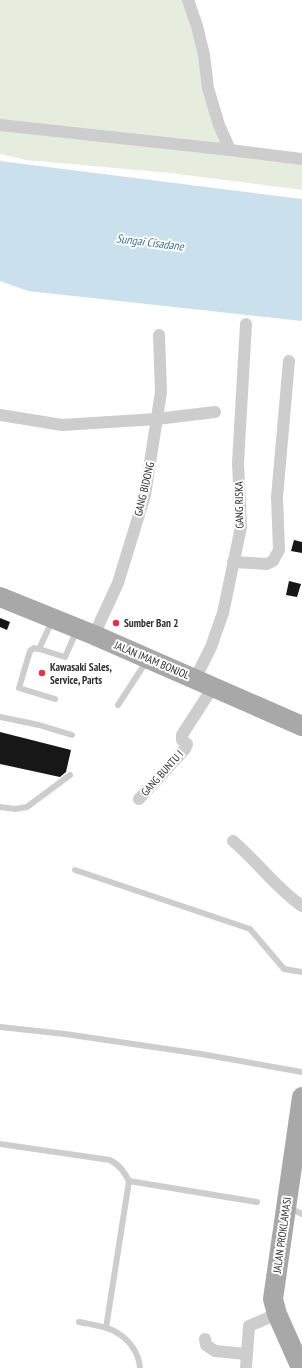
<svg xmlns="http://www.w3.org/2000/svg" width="302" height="1368" viewBox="0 0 302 1368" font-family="'PT Sans Narrow',sans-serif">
<rect width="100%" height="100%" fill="#fff"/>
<path fill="#e6edde" d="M 0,0 L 183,0 L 193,27 L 227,153 L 302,163 L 302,190 L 170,173 L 26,160 L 0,154 Z"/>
<path fill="#cae0ec" d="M 0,161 L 302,199 L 302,321 L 28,291 L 0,281 Z"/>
<g fill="#171717">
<path d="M 294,540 L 302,542 L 302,553 L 291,551 Z"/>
<path d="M 289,581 L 301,584 L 297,597 L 286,595 Z"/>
<path d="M 0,618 L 10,622 L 7,630 L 0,627 Z"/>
<path d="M 0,732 L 71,750 L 66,772 L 60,777 L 0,764 Z"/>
</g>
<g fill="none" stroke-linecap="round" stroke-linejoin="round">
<g stroke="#cdcdcd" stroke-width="6">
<path d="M 52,621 L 39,649 L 65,657 L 77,630"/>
<path d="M 39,649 L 34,648 L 30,651 L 19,688 L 55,699"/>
<path d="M 118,705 L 146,662"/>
<path d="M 0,717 L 39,725 L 72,735"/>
<path d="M 0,807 L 15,809 L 27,807 L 70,775"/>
<path d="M 75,870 L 250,929 L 284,969 L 302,972"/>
<path d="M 0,1027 L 65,1034 L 201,1054 L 302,1072"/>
<path d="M 0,1144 L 110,1160 C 120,1165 124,1172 129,1181 L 257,1202"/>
<path d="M 289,1208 L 302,1214"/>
<path d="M 79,1322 C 88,1324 104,1326 112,1330 C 127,1337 139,1351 140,1368"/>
<path d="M 106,1328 L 129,1181"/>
</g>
<g stroke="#cdcdcd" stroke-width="12">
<path d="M 188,0 L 197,26 L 204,55 L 208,88 L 219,125 L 230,150"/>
<path d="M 0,125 L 230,150 L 302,159"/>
<path d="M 0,415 L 62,425 L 157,419 L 215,412"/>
<path d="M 233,562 L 267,564 L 273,561 L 279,550 L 277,497 L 289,361"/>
<path d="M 94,635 L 118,583 L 145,495 L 161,392 L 159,335"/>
<path d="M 195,679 L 211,647 L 223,613 L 241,527 L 238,463 L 246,324"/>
<path d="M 139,799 L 185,749 L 187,744 L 182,740 L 182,735 L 213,687"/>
<path d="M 233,841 C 257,861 276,888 302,906"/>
<path d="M 205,1339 L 206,1345 L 215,1351 L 246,1354"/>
<path d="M 246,1368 L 249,1326 L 277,1314"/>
</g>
<g stroke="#a8a8a8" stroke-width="20">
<path d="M 0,597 L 94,635 L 302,726"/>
<path d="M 301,1368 L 277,1314 L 273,1299 L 302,1097"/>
</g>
</g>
<g fill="#e53345" stroke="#fff" stroke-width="1.5">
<circle cx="116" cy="623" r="4"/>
<circle cx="42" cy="673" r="4"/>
</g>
<g text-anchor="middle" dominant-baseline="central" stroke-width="4" stroke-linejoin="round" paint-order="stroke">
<g font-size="11" fill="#303030" stroke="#fff">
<text transform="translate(144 489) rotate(-77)">GANG BIDONG</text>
<text transform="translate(239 505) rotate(-91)">GANG RISKA</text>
<text transform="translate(152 660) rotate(23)">JALAN IMAM BONJOL</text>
<text transform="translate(162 773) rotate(-48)">GANG BUNTU I</text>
<text transform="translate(282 1235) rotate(-82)">JALAN PROKLAMASI</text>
</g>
<g font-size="11" font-weight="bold" fill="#303030" stroke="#fff" text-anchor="start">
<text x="124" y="623">Sumber Ban 2</text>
<text x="50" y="667">Kawasaki Sales,<tspan x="50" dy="13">Service, Parts</tspan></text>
</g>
<g font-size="12" font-style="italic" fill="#3d7492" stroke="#fff">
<text transform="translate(150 242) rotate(7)">Sungai Cisadane</text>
</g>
</g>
</svg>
